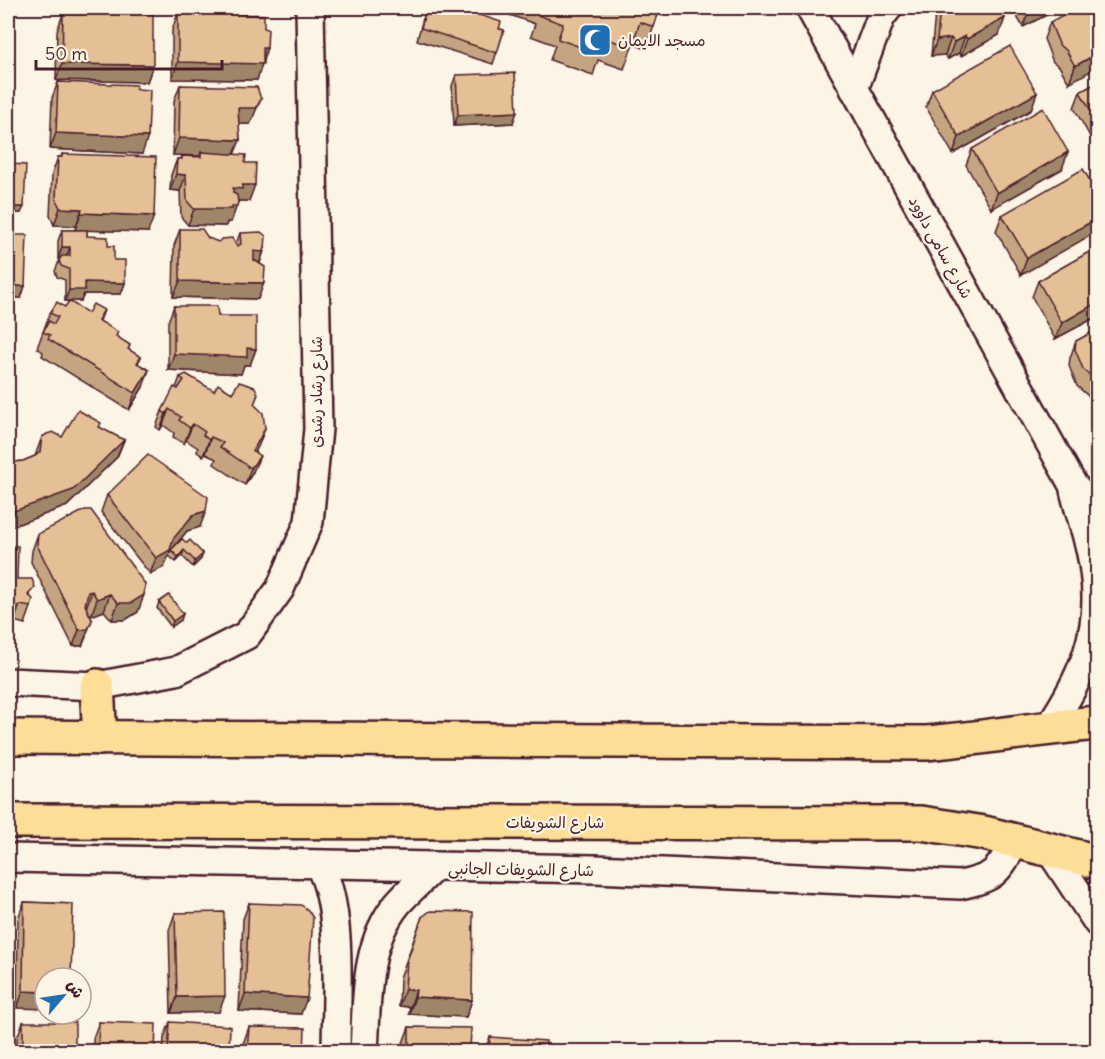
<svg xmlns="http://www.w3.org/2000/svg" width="1105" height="1059" viewBox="0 0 1105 1059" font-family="Delius,'Playpen Sans Arabic',sans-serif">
<rect width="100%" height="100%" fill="#fcf5e5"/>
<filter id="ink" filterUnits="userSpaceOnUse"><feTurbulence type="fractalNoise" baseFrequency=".0167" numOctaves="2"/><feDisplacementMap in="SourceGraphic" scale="12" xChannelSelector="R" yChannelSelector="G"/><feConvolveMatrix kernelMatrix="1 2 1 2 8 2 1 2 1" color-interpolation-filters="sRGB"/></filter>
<g filter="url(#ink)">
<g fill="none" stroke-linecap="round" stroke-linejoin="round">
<defs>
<g id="minor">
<path d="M 810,8 L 1073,485 L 1098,512"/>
<path d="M 854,89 L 881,17 L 888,8"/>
<path d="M 8,682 L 97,686 L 176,671 L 247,635 L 280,589 L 309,522 L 318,429 L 310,8"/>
<path d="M 1049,727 C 1082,678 1103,631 1094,571 C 1091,544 1080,516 1074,490"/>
<path d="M 1051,852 L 1098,923"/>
<path d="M 8,858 L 595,869 L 960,885 C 996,878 997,872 1015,842"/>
<path d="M 319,865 C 344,907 336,1002 336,1052"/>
<path d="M 364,1052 C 367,1002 364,945 397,904 C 408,891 422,880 433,868"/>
</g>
<g id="major">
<path d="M 97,686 L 100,738"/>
<path d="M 8,737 L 926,743 C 984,738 1040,728 1098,723"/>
<path d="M 8,821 L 921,823 L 984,833 L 1098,862"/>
</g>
</defs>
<use href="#minor" stroke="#4a1f2b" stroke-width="32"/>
<use href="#major" stroke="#4a1f2b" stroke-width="38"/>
<use href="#minor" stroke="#fcf5e5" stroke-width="27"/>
<use href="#major" stroke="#fcde96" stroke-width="33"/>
</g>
<g fill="#c5a581" stroke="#4a1f2b" stroke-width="1.5">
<path d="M 174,8 L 259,8 L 258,11 L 236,10 L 235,15 L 263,60 L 257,80 L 172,79 L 172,30 L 178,13 L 223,14 L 223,11 L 174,10 Z"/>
<path d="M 426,8 L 504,30 L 493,64 L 417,40 Z"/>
<path d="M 513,8 L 660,8 L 646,49 L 633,44 L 624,69 L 598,60 L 593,75 L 550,60 L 555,45 L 531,36 L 535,24 L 510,15 Z"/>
<path d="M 937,8 L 999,8 L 999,35 L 961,56 L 959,53 L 948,59 L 945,55 L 931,56 L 935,13 Z"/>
<path d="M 1012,8 L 1060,8 L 1023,27 Z"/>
<path d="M 1098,8 L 1069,83 L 1059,66 L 1053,62 L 1044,39 L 1050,22 Z"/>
<path d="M 84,10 L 153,65 L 147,82 L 56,80 L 57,31 L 63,14 L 83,14 Z"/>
<path d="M 456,75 L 513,123 L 454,126 L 452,86 Z"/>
<path d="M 58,82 L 136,89 L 142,154 L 50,149 L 52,98 Z"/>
<path d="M 1098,82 L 1098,148 L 1097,149 L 1074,108 L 1080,92 Z"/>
<path d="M 180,85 L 254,116 L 250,124 L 239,124 L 240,140 L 234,154 L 245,163 L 249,201 L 238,201 L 231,222 L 227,222 L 226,226 L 188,225 L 181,217 L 180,191 L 170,190 L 171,175 L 177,159 L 181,159 L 182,156 L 200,156 L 173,155 L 174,101 Z"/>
<path d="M 932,90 L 1031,110 L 953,154 L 926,107 Z"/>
<path d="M 972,149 L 1062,169 L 991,209 L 966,165 Z"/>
<path d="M 62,154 L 148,232 L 87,230 L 87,236 L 108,246 L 125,283 L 121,294 L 84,294 L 81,301 L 65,301 L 65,280 L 57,277 L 55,271 L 60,259 L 58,259 L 58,241 L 62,230 L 75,230 L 76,226 L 54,225 L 50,215 L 52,174 L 58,157 L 61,157 Z"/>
<path d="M 12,164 L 21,213 L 8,213 L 10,170 Z"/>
<path d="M 1098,194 L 1021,275 L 996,231 L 1002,215 Z"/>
<path d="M 180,229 L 218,242 L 236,244 L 240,233 L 265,248 L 260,263 L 258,299 L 173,297 L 174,246 Z"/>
<path d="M 11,235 L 25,286 L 21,298 L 8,297 L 8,244 Z"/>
<path d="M 1098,247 L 1098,316 L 1055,339 L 1032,297 L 1038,281 Z"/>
<path d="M 174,306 L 218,316 L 256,349 L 250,365 L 244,365 L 241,374 L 168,370 L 168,322 Z"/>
<path d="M 65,307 L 88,313 L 104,310 L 100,321 L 116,337 L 130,345 L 128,350 L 141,357 L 138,363 L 143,387 L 129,410 L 42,356 L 43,352 L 37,348 L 50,313 Z"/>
<path d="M 1098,329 L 1098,400 L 1095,402 L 1077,386 L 1069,366 L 1070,358 L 1076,341 Z"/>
<path d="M 180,377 L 214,391 L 258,394 L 254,404 L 265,428 L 255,452 L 253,472 L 245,485 L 214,464 L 216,459 L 214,458 L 205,454 L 203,456 L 197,452 L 198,448 L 186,440 L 184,444 L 173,437 L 174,433 L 163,425 L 160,430 L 156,427 L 162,411 L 176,388 Z"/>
<path d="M 99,427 L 124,440 L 117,457 L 67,506 L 8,528 L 8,463 L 23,461 L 35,456 L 42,437 L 62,437 Z"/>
<path d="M 107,495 L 200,527 L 187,531 L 170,552 L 164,567 L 150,574 L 101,512 Z"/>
<path d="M 38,534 L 138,612 L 125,620 L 112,620 L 104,611 L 91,616 L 87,610 L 86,637 L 82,646 L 73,646 L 31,562 L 32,551 Z"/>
<path d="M 182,539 L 201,559 L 193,567 L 182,556 L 176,562 L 169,556 L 171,550 Z"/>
<path d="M 8,546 L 17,579 L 31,597 L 31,607 L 25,624 L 14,621 L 8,628 Z"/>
<path d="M 159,602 L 181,620 L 171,627 L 157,608 Z"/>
<path d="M 24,902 L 73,904 L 17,1008 L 18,919 Z"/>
<path d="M 249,903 L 301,1014 L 239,1011 L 243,919 Z"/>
<path d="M 175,913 L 219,1012 L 171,1013 L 169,930 Z"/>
<path d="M 422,917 L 472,1000 L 466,1017 L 409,1014 L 410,1007 L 399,1006 L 400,978 Z"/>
<path d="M 23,1022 L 75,1052 L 17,1052 L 17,1038 Z"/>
<path d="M 99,1022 L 155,1052 L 93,1052 L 93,1038 Z"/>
<path d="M 170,1022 L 229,1052 L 163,1052 L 164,1038 Z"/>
<path d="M 249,1027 L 304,1052 L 242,1052 L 243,1044 Z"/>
<path d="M 409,1027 L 470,1052 L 403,1052 L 403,1043 Z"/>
<path d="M 490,1037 L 546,1052 L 484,1052 Z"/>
</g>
<g fill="#a08669" stroke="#4a1f2b" stroke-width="1.5">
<path d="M 55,8 L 74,8 L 71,10 Z"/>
<path d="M 175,8 L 224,8 L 223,11 L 174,10 Z"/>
<path d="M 226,8 L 259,8 L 258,11 L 236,10 L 233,17 L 223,17 Z"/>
<path d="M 1035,8 L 1060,8 L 1023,27 L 1029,11 Z"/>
<path d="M 1005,18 L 999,35 L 961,56 L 967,39 Z"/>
<path d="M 965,36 L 959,53 L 948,59 L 954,42 Z"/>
<path d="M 951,38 L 945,55 L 931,56 L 937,40 Z"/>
<path d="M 263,48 L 267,48 L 257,80 L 172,79 L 178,62 Z"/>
<path d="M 1098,53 L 1098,67 L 1069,83 L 1075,66 Z"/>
<path d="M 62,64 L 153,65 L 147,82 L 56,80 Z"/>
<path d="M 1037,93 L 1031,110 L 953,154 L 959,137 Z"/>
<path d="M 261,99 L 250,124 L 232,124 L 238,108 Z"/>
<path d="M 517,112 L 513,123 L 454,126 L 458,115 Z"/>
<path d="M 56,133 L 148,137 L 142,154 L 50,149 Z"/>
<path d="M 179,138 L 240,140 L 233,157 L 201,152 L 200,156 L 173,155 Z"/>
<path d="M 1068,152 L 1062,169 L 991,209 L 997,193 Z"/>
<path d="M 176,174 L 186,175 L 180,191 L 170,190 Z"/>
<path d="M 242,185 L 255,185 L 249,201 L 237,201 L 227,205 L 233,188 Z"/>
<path d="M 238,202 L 231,222 L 227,222 L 226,226 L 188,225 L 194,209 L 232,206 Z"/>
<path d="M 10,207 L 24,207 L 21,213 L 8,213 Z"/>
<path d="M 60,208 L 82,209 L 76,226 L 54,225 Z"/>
<path d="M 81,213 L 154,216 L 148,232 L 75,230 Z"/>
<path d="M 1098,218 L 1098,231 L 1021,275 L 1027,258 Z"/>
<path d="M 62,247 L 70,247 L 66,258 L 58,259 Z"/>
<path d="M 265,248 L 259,264 L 248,268 L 254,251 Z"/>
<path d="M 180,281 L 264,283 L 258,299 L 173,297 Z"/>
<path d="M 85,282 L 125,283 L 121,294 L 84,294 L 81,301 L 65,301 L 69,290 Z"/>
<path d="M 9,286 L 25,286 L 21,298 L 8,297 L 8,290 Z"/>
<path d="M 1098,302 L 1098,316 L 1055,339 L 1062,323 Z"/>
<path d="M 247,348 L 256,349 L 250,365 L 244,365 L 241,374 L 168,370 L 174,354 Z"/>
<path d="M 149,370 L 143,387 L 129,410 L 135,393 Z"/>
<path d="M 169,409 L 163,425 L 160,430 L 166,414 Z"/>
<path d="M 193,424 L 186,440 L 184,444 L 190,428 Z"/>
<path d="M 265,428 L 259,445 L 247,468 L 253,451 Z"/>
<path d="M 211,437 L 205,454 L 203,456 L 209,440 Z"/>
<path d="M 124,440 L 117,457 L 67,506 L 8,528 L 14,511 Z"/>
<path d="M 260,456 L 253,472 L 245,485 L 251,468 Z"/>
<path d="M 206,511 L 200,527 L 187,531 L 170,552 L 164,567 L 150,574 L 156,558 L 193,515 Z"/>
<path d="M 184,550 L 182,556 L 176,562 L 178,557 Z"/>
<path d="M 203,554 L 201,559 L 193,567 L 195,561 Z"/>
<path d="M 92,591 L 86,608 L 82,608 L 88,592 Z"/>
<path d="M 110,594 L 104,611 L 91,616 L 97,599 Z"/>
<path d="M 144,595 L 138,612 L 125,620 L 112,620 L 118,603 Z"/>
<path d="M 20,605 L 14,621 L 8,628 L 8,613 Z"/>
<path d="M 183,614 L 181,620 L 171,627 L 173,621 Z"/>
<path d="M 92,620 L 82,646 L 73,646 L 79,630 Z"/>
<path d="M 405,989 L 416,990 L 410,1007 L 399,1006 Z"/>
<path d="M 23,991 L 45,992 L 45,1009 L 17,1008 Z"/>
<path d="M 245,994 L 307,998 L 301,1014 L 239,1011 Z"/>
<path d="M 225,996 L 219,1012 L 171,1013 L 177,997 Z"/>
<path d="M 415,997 L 472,1000 L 466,1017 L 409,1014 Z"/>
</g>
<g fill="#e5c096" stroke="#4a1f2b" stroke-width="1.5">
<path d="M 426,8 L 435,8 L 442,9 L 442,8 L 458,8 L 501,22 L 499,29 L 504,30 L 497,53 L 421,28 Z"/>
<path d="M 541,8 L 660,8 L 654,27 L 640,22 L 631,48 L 606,38 L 600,54 L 558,39 L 563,24 L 538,15 Z"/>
<path d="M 940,8 L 999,8 L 1005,18 L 967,39 L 965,36 L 954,42 L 951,38 L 937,40 Z"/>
<path d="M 1027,8 L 1035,8 L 1029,11 Z"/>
<path d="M 1076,8 L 1098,8 L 1098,53 L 1075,66 L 1066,50 L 1060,46 L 1050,22 Z"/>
<path d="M 84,10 L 153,14 L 153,65 L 62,64 L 63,14 L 85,14 Z"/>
<path d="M 178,13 L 264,15 L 264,28 L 268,29 L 267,48 L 263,48 L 263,64 L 178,62 Z"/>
<path d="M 1010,46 L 1037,93 L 959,137 L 932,90 Z"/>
<path d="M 515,73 L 517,112 L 458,115 L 456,75 Z"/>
<path d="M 58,82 L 136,85 L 136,89 L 150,90 L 148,137 L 56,133 Z"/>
<path d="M 1098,82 L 1098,123 L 1080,92 Z"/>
<path d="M 180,85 L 257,87 L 261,99 L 256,108 L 238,108 L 240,140 L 179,138 Z"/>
<path d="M 1043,108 L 1068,152 L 997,193 L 972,149 Z"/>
<path d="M 201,152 L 246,155 L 245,163 L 256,163 L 255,185 L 242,185 L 242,189 L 233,188 L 233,193 L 237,195 L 238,202 L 237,206 L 232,206 L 232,209 L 194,209 L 187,201 L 186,175 L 176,174 L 177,159 L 182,159 L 182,156 L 201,157 Z"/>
<path d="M 62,154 L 156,157 L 154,216 L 81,213 L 82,209 L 60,208 L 56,199 L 58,157 L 62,157 Z"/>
<path d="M 12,164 L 26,165 L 24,207 L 10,207 Z"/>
<path d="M 1083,169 L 1098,194 L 1098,218 L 1027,258 L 1002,215 Z"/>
<path d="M 180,229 L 202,229 L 208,238 L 218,242 L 222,239 L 232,238 L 237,246 L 241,244 L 240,233 L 261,232 L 266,236 L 265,248 L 262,252 L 254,251 L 254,260 L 265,267 L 264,283 L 180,281 Z"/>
<path d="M 62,230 L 87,230 L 87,236 L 108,237 L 108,246 L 114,246 L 114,260 L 125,260 L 125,283 L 85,282 L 85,290 L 69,290 L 69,269 L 61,266 L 59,260 L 62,256 L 70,256 L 70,247 L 62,247 Z"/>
<path d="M 11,235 L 27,235 L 25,286 L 9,286 Z"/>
<path d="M 1098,247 L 1098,302 L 1062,323 L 1038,281 Z"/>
<path d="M 69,301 L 88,313 L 93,304 L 104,310 L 98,320 L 118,332 L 116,336 L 130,345 L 128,349 L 141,357 L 137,363 L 149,370 L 135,393 L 48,339 L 50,335 L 43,332 L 49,321 L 54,324 L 58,317 L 50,313 L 57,302 L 65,307 Z"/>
<path d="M 174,306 L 217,306 L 218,316 L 256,316 L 256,349 L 247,348 L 247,357 L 174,354 Z"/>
<path d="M 1098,329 L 1098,382 L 1083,369 L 1075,349 L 1076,341 Z"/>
<path d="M 186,374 L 214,391 L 218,384 L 232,393 L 239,382 L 255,387 L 258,394 L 254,404 L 263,413 L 265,428 L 253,451 L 260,456 L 251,468 L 220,447 L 223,443 L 220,441 L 211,437 L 209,440 L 203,435 L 205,432 L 193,424 L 190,428 L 179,420 L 181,417 L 169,409 L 166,414 L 162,411 L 174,387 L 178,389 L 184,380 L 180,377 Z"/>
<path d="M 78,410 L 101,423 L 99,427 L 124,440 L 73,490 L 14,511 L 8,482 L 8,463 L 23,461 L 35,456 L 40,452 L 42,437 L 47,434 L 53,432 L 62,437 Z"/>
<path d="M 148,455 L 208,497 L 206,511 L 193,515 L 173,539 L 170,550 L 156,558 L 107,495 Z"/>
<path d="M 85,510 L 91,510 L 145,584 L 144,595 L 131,603 L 118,603 L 110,594 L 97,599 L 92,591 L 88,592 L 85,605 L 92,620 L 88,629 L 79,630 L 37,545 L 38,534 Z"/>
<path d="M 182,539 L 187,543 L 190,540 L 203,554 L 195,561 L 184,550 L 178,557 L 171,550 Z"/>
<path d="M 8,546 L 18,546 L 17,579 L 32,579 L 35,587 L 28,595 L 33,599 L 31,607 L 20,605 L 12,613 L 8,613 Z"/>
<path d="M 169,595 L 183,614 L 173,621 L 159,602 Z"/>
<path d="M 24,902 L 73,904 L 71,978 L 45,978 L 45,992 L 23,991 Z"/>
<path d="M 249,903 L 301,905 L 308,910 L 313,918 L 307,998 L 245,994 Z"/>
<path d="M 430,911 L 473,912 L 472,1000 L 415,997 L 416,990 L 405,989 L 407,961 L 422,917 Z"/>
<path d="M 224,912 L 225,996 L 177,997 L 175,913 Z"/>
<rect x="23" y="1022" width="52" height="30"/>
<path d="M 99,1022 L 156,1024 L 155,1052 L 98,1052 Z"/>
<path d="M 170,1022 L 230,1026 L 229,1052 L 168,1052 Z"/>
<path d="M 249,1027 L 305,1028 L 304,1052 L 247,1052 Z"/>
<path d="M 409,1027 L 471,1028 L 470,1052 L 409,1052 Z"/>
<path d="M 490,1037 L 546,1041 L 546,1052 L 489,1052 Z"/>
</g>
</g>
<defs>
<symbol id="mosque-square" viewBox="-11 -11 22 22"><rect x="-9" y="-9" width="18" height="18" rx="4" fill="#1f6fb2" stroke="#fcf5e5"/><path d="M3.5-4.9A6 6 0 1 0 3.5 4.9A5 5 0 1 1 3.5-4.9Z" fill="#fff"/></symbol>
</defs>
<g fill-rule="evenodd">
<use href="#mosque-square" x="576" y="21" width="38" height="38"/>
</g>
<g text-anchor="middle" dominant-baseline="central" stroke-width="4.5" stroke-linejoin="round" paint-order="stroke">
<g font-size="16" fill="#4a1f2b" stroke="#fcf5e5" text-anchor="start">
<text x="618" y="40">مسجد الايمان</text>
</g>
<g font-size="16" fill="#4a1f2b" stroke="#fcf5e5">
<text transform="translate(941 247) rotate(61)">شارع سامى داوود</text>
<text transform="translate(316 392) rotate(-90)">شارع رشاد رشدى</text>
<text x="555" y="822">شارع الشويفات</text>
<text transform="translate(521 869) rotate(1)">شارع الشويفات الجانبى</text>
</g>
</g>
<rect width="1105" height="1059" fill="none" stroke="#fcf5e5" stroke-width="30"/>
<rect x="15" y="15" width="1075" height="1029" fill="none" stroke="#4a1f2b" stroke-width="2" filter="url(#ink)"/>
<g transform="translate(63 996) rotate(61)"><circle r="28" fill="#fcf5e5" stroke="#b59f9b" stroke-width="1.5"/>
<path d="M0-4.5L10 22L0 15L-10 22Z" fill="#1f6fb2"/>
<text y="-9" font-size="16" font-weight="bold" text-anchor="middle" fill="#4a1f2b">ش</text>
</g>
<path d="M36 60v9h186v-9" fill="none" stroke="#4a1f2b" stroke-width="3"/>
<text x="45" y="60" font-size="18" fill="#4a1f2b" stroke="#fcf5e5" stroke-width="4.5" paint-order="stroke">50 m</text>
</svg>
